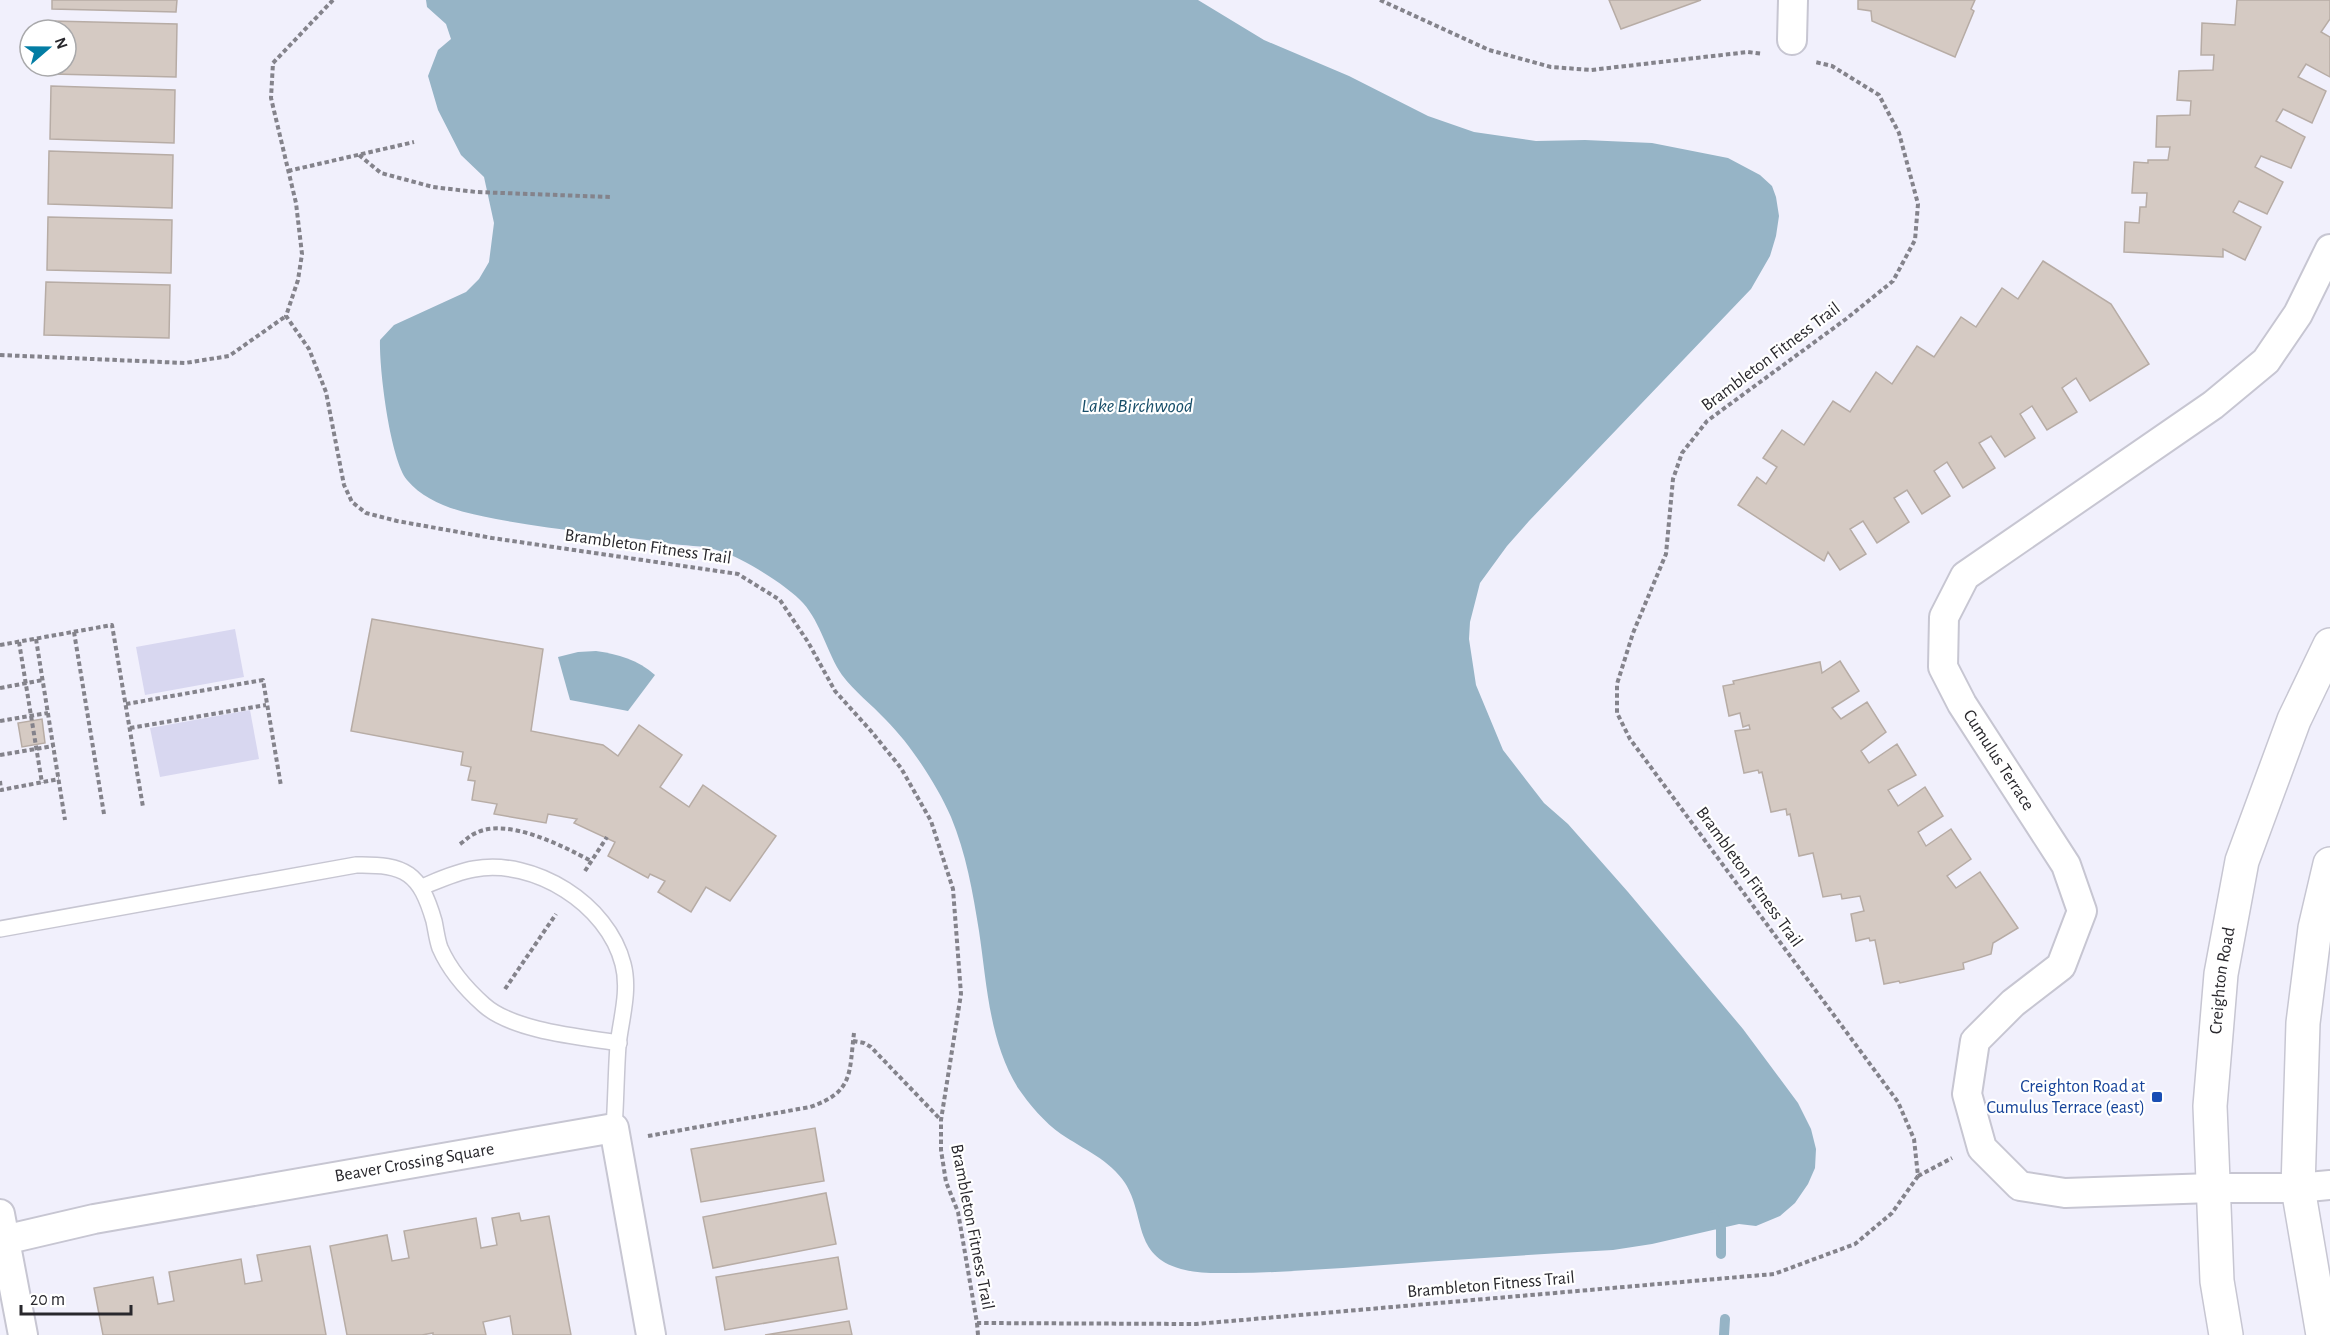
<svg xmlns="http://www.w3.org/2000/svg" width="2330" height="1335" viewBox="0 0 2330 1335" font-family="'Alegreya Sans',sans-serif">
<rect width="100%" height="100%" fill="#f1f0fc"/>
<g fill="#d8d7f0">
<path d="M 235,629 L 244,677 L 145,695 L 136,647 Z"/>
<path d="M 250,710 L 259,759 L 160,777 L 150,728 Z"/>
</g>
<g fill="#96b4c6">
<path d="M 426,0 L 1198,0 L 1264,40 L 1349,76 L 1428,116 L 1474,132 L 1536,141 L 1585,140 L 1652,143 L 1728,158 L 1760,175 L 1772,186 L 1776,197 L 1779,216 L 1776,236 L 1770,256 L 1751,289 L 1529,521 L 1507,546 L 1480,583 L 1470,622 L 1469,639 L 1476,685 L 1503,750 L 1544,803 L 1568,824 L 1628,892 L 1743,1029 L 1798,1103 L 1811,1129 L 1816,1149 L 1815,1168 L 1808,1184 L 1795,1203 L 1780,1216 L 1756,1226 L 1739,1224 L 1652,1244 L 1613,1250 C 1523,1255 1433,1261 1343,1268 C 1307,1270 1271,1273 1234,1273 C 1217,1273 1198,1274 1181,1269 C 1132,1255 1146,1216 1125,1183 C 1110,1160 1083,1149 1061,1134 C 1045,1123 1029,1104 1018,1088 C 989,1041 987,984 979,931 C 973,893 966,853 951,817 C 937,785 911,745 886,720 C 871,704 855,692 842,675 C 827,653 821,623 803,603 C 788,586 743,558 720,551 C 703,545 683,546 666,543 C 610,534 553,530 496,519 C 465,513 429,506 407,480 C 390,459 379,368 380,340 L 394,325 L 466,292 L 479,279 L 489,262 L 494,223 L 484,177 L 461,155 L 438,110 L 428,76 L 438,50 L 451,39 L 446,24 L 427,7 Z"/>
<path d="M 596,651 C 618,654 638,660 655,675 L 628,711 L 570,700 L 558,657 L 578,652 Z"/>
</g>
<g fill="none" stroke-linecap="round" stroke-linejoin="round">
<g stroke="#96b4c6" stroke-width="10">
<path d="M 1713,1217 L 1721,1228 L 1721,1254"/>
<path d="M 1724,1335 L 1725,1319"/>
</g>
</g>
<g fill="#d5cac3" stroke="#b7aca5" stroke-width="1.5">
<path d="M 52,0 L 177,0 L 176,12 L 52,9 Z"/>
<path d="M 1609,0 L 1701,0 L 1621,29 Z"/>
<path d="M 1858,0 L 1975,0 L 1971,9 L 1974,11 L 1955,57 L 1872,21 L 1871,11 L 1858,9 Z"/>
<path d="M 2237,0 L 2330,0 L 2330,19 L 2321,32 L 2330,37 L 2330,77 L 2306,64 L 2298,77 L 2326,91 L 2312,123 L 2283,109 L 2276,121 L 2305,137 L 2291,168 L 2261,156 L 2255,167 L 2283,182 L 2267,214 L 2239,201 L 2233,212 L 2261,227 L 2245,260 L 2223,249 L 2223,257 L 2124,252 L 2125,222 L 2139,223 L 2140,207 L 2146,207 L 2147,193 L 2132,193 L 2134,162 L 2148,163 L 2148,160 L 2168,160 L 2170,147 L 2156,147 L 2157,116 L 2190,115 L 2191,101 L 2177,100 L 2179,71 L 2213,70 L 2214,55 L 2201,55 L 2202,23 L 2235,25 Z"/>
<path d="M 52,21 L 177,24 L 176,77 L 52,74 L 52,66 L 66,66 L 66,30 L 52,30 Z"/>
<path d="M 51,86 L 175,90 L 174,143 L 50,139 Z"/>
<path d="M 49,151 L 173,155 L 172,208 L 48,204 Z"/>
<path d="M 48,217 L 172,220 L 171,273 L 47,270 Z"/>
<path d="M 2043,261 L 2111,304 L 2149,364 L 2090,401 L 2076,378 L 2062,388 L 2077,412 L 2047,430 L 2032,406 L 2020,414 L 2035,438 L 2005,457 L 1991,436 L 1979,443 L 1995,468 L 1963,488 L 1947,462 L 1934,471 L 1950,496 L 1922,514 L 1907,490 L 1894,498 L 1909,522 L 1877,543 L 1863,521 L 1850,529 L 1866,554 L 1840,570 L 1828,552 L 1824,561 L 1738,505 L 1757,477 L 1766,484 L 1777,467 L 1763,458 L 1782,430 L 1804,445 L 1833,401 L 1850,412 L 1876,372 L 1892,384 L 1917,346 L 1934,357 L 1961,317 L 1976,327 L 2002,288 L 2018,299 Z"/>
<path d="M 46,282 L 170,285 L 169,338 L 44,335 Z"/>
<path d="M 372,619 L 543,649 L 531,731 L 603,745 L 618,756 L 639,725 L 682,755 L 660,787 L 689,807 L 703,785 L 776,836 L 730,901 L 706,887 L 691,912 L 658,892 L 665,881 L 650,874 L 648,878 L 608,856 L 615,842 L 574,823 L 577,819 L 548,814 L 546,823 L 494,814 L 497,804 L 472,800 L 475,781 L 468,780 L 471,767 L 461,765 L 463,752 L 351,731 Z"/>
<path d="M 1840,661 L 1859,691 L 1832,708 L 1841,719 L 1867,702 L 1886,732 L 1861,751 L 1869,763 L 1897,744 L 1916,775 L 1888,790 L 1898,806 L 1925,787 L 1943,816 L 1918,832 L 1926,846 L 1951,829 L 1971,859 L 1947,876 L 1956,888 L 1980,872 L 2018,928 L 1993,943 L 1991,954 L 1963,963 L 1964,969 L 1900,983 L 1899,981 L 1884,984 L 1875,940 L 1870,941 L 1869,938 L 1856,941 L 1851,914 L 1864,911 L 1860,896 L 1842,899 L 1841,894 L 1823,897 L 1813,853 L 1799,856 L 1790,814 L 1787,815 L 1786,809 L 1771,812 L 1762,772 L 1759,773 L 1758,770 L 1744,773 L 1735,731 L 1750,729 L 1749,725 L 1743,727 L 1740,713 L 1729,716 L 1723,686 L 1734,684 L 1733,681 L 1820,662 L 1822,673 Z"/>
<path d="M 42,719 L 45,743 L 22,747 L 18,723 Z"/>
<path d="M 815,1128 L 824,1181 L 701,1202 L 691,1149 Z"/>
<path d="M 826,1193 L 836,1244 L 713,1268 L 703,1217 Z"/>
<path d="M 519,1213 L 521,1221 L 549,1216 L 571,1335 L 513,1335 L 510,1316 L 483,1322 L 486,1335 L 433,1335 L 433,1333 L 422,1335 L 347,1335 L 330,1246 L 387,1235 L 392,1261 L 409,1258 L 404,1231 L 476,1218 L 481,1248 L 497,1245 L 492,1218 Z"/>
<path d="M 310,1246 L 326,1335 L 103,1335 L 94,1288 L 153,1277 L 158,1304 L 174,1301 L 169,1272 L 241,1259 L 245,1284 L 262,1281 L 257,1255 Z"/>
<path d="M 838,1257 L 847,1309 L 725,1330 L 716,1277 Z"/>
<path d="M 849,1321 L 852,1335 L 765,1335 Z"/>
</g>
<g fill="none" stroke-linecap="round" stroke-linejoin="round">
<defs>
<g id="service">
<path d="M 422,887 C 439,880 456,872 474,869 C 534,858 608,904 623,964 C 630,990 621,1019 618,1045 C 616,1073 616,1100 614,1128"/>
<path d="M 0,929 L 356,865 C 406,864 420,873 434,921 C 436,930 437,940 440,948 C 450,971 466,989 484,1005 C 513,1031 581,1037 619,1043"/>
</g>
<g id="minor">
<path d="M 1792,40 L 1793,0"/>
<path id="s1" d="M 2330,249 L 2298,314 L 2266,361 L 2213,405 L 1965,576 L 1944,617 L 1943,667 L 1962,704 L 2066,865 L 2082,911 L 2061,966 L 2013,1003 L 1975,1041 L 1967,1094 L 1982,1148 L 2020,1186 L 2065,1193 L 2212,1188 L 2298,1188 L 2330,1185"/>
<path d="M 0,1214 L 23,1335"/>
<path id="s2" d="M 0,1241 L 94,1219 L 614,1128 L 651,1335"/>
</g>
<g id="tertiary">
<path id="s3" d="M 2226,1335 L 2217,1281 L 2210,1106 L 2221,974 L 2242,861 L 2294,720 L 2330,645"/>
<path d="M 2323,1335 L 2298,1188 L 2303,1023 L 2315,928 L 2330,864"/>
</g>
</defs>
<use href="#service" stroke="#c7c6d2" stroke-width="18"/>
<use href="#minor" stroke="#c7c6d2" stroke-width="32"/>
<use href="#tertiary" stroke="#c7c6d2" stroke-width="36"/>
<g stroke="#84838b" stroke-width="4" stroke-dasharray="4.5 3" stroke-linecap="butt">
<path d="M 333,0 L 273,63 L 271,98 L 296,203 L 302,254 L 298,280 L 286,316 L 309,349 L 326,392 L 344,485 L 352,502 L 366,513 L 397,521 L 492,538 L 738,574 L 780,600 L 808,642 L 835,691 L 871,731 L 901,768 L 931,821 L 953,889 L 961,994 L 941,1120 L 941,1150 L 946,1182 L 958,1212 L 977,1323 L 1196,1324 L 1774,1274 L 1855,1244 L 1892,1213 L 1918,1176 L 1914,1139 L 1898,1102 L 1630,739 L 1617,713 L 1617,684 L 1633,633 L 1666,554 L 1673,479 L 1682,453 L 1707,421 L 1846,319 L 1893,281 L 1915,240 L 1918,204 L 1899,133 L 1879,95 L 1832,66 L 1815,62"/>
<path d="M 1380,0 L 1489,50 L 1551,67 L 1591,70 L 1748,52 L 1763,54"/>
<path d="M 359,155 L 381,173 L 433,187 L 476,192 L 610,197"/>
<path d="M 288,171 L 414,142"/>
<path d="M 0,355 L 185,363 L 229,356 L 286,316"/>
<path d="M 74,632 L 104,814"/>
<path d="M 36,639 L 65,820"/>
<path d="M 19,642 L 42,783"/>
<path d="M 0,645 L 112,625 L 143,807"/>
<path d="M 0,688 L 43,680"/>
<path d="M 126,704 L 263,680 L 281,786"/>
<path d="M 0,721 L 48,713"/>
<path d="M 130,728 L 266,705"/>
<path d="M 0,755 L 53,746"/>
<path d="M 0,781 L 1,790 L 59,779"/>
<path d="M 460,844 C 466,840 470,835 476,833 C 507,817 563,846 591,861"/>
<path d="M 585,871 L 607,837"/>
<path d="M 505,989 L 556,914"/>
<path d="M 853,1041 L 864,1043 L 871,1047 L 940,1119"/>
<path d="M 648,1136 L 810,1107 C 854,1092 849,1073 854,1033"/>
<path d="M 1918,1176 L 1952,1158"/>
<path d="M 977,1323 L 978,1335"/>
</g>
<use href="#service" stroke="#fff" stroke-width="15"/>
<use href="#minor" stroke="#fff" stroke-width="28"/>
<use href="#tertiary" stroke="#fff" stroke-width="33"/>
</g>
<rect fill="#1a4fb4" stroke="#fff" stroke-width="2" x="2151" y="1091" width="12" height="12" rx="3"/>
<g text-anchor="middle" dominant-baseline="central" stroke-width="4.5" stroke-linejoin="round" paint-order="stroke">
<g font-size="18" fill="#29282d" stroke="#fff">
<text transform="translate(1771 357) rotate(-37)">Brambleton Fitness Trail</text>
<text transform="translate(648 547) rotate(8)">Brambleton Fitness Trail</text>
<text stroke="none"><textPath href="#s1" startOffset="704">Cumulus Terrace</textPath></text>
<text transform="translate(1749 877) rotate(54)">Brambleton Fitness Trail</text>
<text stroke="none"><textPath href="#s3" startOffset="356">Creighton Road</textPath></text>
<text stroke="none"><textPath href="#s2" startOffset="422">Beaver Crossing Square</textPath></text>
<text transform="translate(972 1227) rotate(79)">Brambleton Fitness Trail</text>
<text transform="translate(1491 1285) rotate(-5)">Brambleton Fitness Trail</text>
</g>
<g font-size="18" fill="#164399" stroke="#fff" text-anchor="end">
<text x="2145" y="1087">Creighton Road at<tspan x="2145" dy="21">Cumulus Terrace (east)</tspan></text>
</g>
<g font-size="20" font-style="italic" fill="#184e69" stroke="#fff">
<text x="1137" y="406">Lake Birchwood</text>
</g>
</g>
<g transform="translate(48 48) rotate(70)"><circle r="28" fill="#ffffff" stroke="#a9a9ab" stroke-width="1.5"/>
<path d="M0-4.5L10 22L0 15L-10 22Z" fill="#037da4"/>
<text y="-9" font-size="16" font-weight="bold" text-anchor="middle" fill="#29282d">N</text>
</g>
<path d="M21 1305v9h110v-9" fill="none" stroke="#29282d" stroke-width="3"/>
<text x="30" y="1305" font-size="18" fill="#29282d" stroke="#ffffff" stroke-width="4.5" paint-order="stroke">20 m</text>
</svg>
